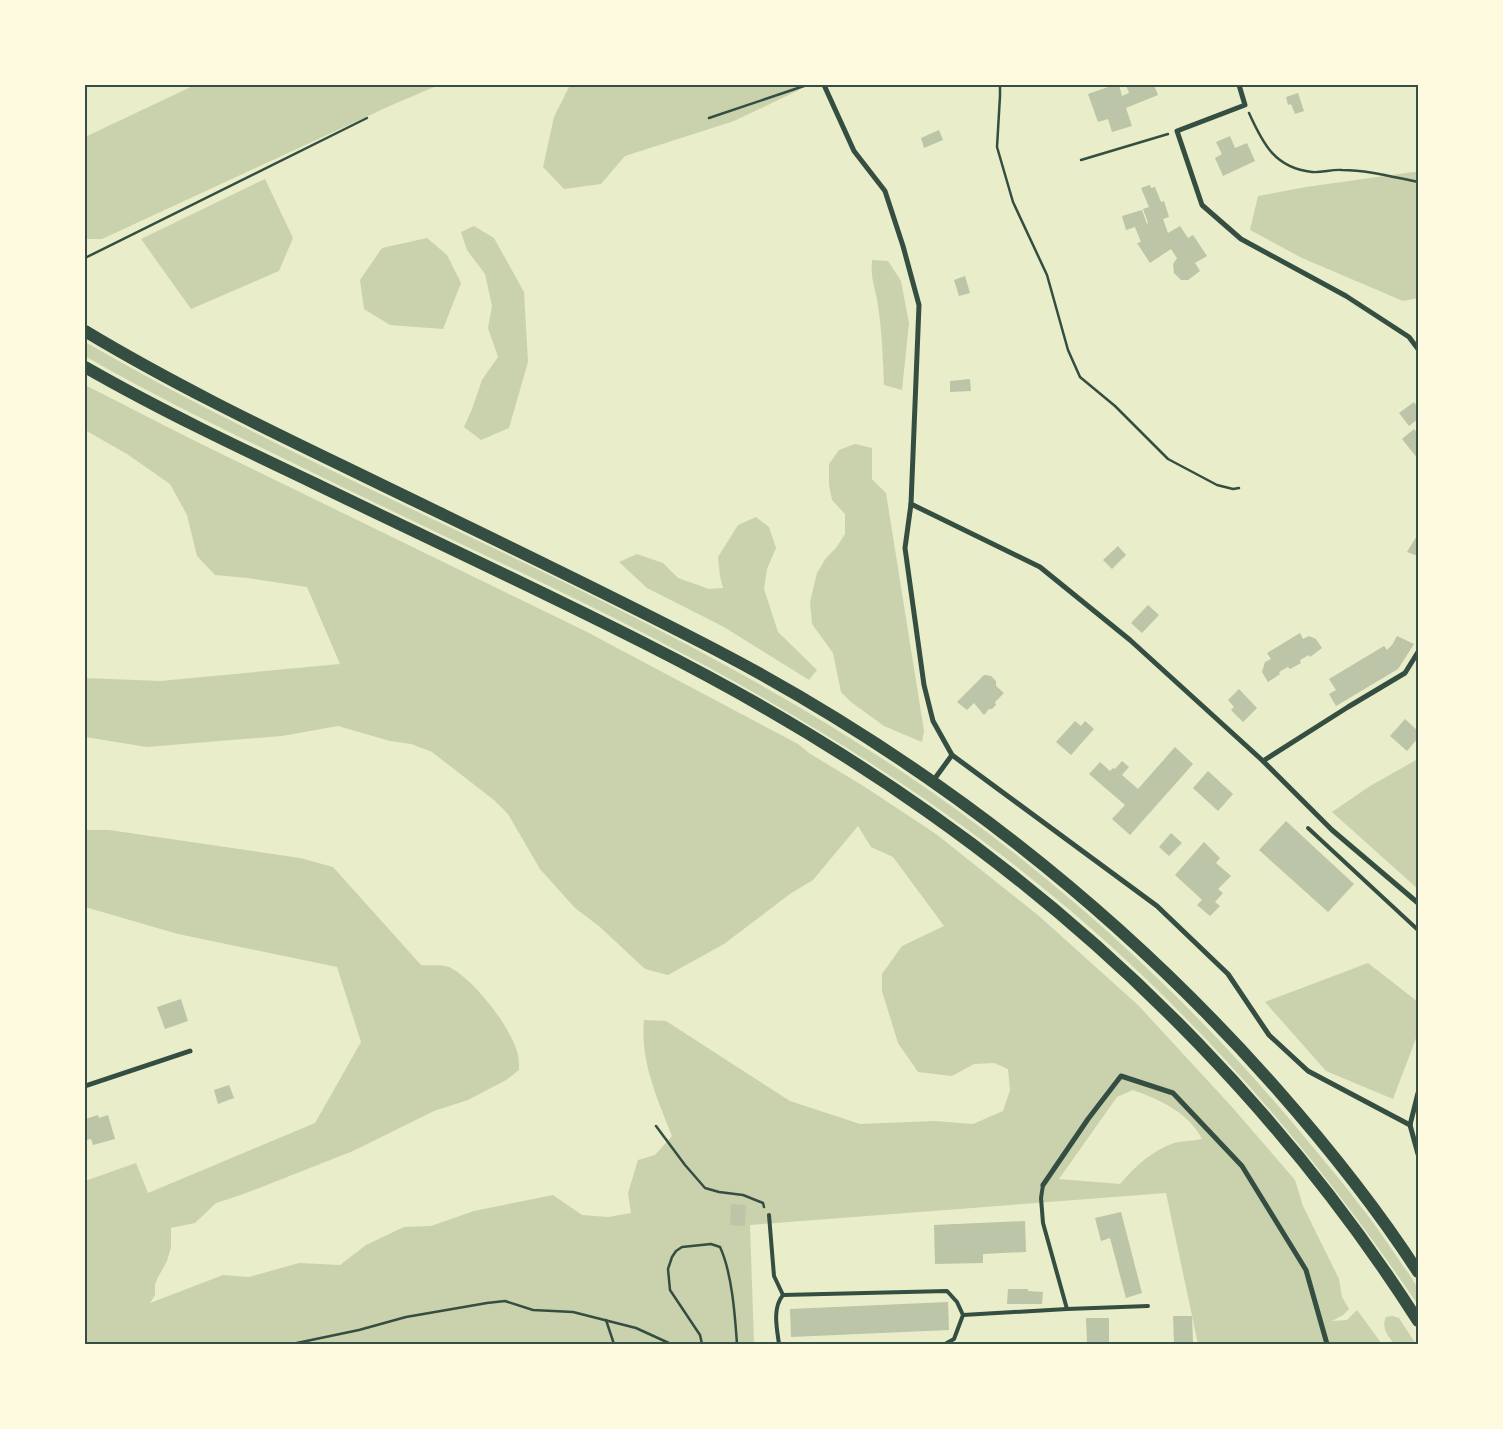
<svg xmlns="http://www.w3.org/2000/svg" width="1503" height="1429" viewBox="0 0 1503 1429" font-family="'Fira Sans',sans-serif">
<rect width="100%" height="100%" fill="#e9edc9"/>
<g fill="#cad2ad" fill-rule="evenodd">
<path d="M 195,85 L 439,85 L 394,104 L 102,239 L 85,239 L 85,137 Z"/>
<path d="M 570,85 L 801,85 L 799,90 L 734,121 L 625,156 L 601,184 L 564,189 L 543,167 L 554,117 Z"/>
<path d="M 1413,172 L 1418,172 L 1418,298 L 1403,301 L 1302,258 L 1250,230 L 1258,196 L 1306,187 Z"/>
<path d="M 265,179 L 293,238 L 279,271 L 191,309 L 141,239 Z"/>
<path d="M 474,226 L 494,238 L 524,292 L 528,362 L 509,428 L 481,440 L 464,427 L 472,409 L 482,380 L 498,357 L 488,328 L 492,306 L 485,274 L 467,250 L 461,232 Z"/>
<path d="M 427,238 L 447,255 L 461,283 L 443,329 L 390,325 L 364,309 L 360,280 L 382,248 Z"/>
<path d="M 872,260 L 888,261 L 901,281 L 909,323 L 902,390 L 884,385 C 883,359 882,332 878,306 C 876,289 870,279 872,260 Z"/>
<path d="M 85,342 C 352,496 647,600 904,773 C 1058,876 1195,1003 1312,1146 C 1343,1183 1373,1220 1399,1260 C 1404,1268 1414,1279 1417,1288 C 1418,1290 1418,1302 1418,1305 C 1320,1160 1205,1025 1071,911 C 944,803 802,715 653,638 C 534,577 413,522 293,463 C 223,429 152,395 85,356 Z"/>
<path d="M 85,385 L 191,439 L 587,632 L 798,744 L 809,753 L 865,787 L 936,834 L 1039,916 L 1138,1005 L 1232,1107 L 1295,1180 L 1303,1206 L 1339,1279 L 1342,1297 L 1349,1309 L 1343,1315 L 1332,1321 L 1347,1320 L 1357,1310 L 1382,1344 L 1198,1344 L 1166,1193 L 750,1225 L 754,1344 L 85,1344 L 85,1181 L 136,1163 L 148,1193 L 315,1123 L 361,1042 L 337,967 L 178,934 L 85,907 L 85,830 L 109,830 L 300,858 L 333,867 L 421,965 C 429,966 444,964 451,968 C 475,981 512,1028 518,1055 C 519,1059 519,1065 519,1070 L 506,1080 L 468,1100 L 434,1111 L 353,1151 L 241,1195 L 216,1203 L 195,1223 L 171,1228 L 171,1247 L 167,1261 L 157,1279 L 155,1285 L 155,1295 L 150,1303 L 223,1275 L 249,1277 L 299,1263 L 340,1265 L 366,1245 L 404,1227 L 431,1226 L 474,1211 L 553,1195 L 582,1215 L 608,1217 L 631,1213 L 628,1193 L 638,1160 L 655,1155 L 672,1136 C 657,1098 640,1061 644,1020 L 666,1021 L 790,1101 L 860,1124 L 935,1121 L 973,1124 L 1003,1111 L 1010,1090 L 1008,1069 L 994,1063 L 974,1064 L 952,1076 L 918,1072 L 898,1043 L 882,991 L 882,974 L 902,946 L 944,926 L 893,857 L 871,847 L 858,826 L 813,880 L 790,894 L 724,944 L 668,975 L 645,969 L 600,927 L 575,908 L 540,869 L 508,814 L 494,800 L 432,752 L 411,744 L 390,741 L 338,726 L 282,736 L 147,747 L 85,737 L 85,678 L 160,681 L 340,664 L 307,587 L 248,578 L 215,575 L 197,556 L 187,515 L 170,484 L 127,454 L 85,430 ZM 1133,1090 C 1160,1100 1188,1112 1202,1139 C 1193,1141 1183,1141 1174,1143 C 1152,1151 1135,1166 1120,1184 L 1059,1179 L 1117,1097 Z"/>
<path d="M 855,444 L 872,448 L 872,479 L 886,493 L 924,731 L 922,742 L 884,726 L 851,702 L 841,692 L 833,653 L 812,624 L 810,602 L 817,573 L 826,558 L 836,548 L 845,534 L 845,514 L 832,500 L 829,485 L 829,464 L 839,450 Z"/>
<path d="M 756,517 L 769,527 L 776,548 L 767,569 L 764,589 L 778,632 L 817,670 L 809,680 L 724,627 L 647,588 L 619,562 L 637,554 L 663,563 L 678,578 L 709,589 L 723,588 L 720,576 L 718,557 L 738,525 Z"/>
<path d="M 1418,759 L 1418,889 L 1332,812 L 1370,786 Z"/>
<path d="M 1368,963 L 1418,1002 L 1418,1033 L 1393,1099 L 1326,1071 L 1265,1002 Z"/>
<path d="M 1392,1316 L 1399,1318 L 1416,1344 L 1394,1344 C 1388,1335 1381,1328 1386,1317 Z"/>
</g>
<g fill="#bcc5a7">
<path d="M 1114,85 L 1119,85 L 1122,96 L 1129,93 L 1126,85 L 1154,85 L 1158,95 L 1126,108 L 1132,126 L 1112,132 L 1108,119 L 1098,122 L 1088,94 Z"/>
<path d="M 1298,93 L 1304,111 L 1295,114 L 1291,104 L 1288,105 L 1286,97 Z"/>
<path d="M 939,130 L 943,140 L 924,148 L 921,138 Z"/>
<path d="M 1230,136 L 1235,148 L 1247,143 L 1255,161 L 1223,176 L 1215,158 L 1222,154 L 1216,142 Z"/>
<path d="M 1150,185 L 1151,188 L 1155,187 L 1161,202 L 1164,201 L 1169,217 L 1163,219 L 1168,233 L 1180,226 L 1188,238 L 1193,235 L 1207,256 L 1195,263 L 1200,271 L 1188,280 L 1181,280 L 1174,273 L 1173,264 L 1177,258 L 1171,249 L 1150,263 L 1137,243 L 1141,242 L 1135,227 L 1126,230 L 1122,216 L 1142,210 L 1147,224 L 1148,223 L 1143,209 L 1149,207 L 1141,188 Z"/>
<path d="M 965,276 L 970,293 L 959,296 L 954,280 Z"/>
<path d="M 970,379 L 971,391 L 950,392 L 950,381 Z"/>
<path d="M 1414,402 L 1418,408 L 1418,419 L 1409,426 L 1399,413 Z"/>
<path d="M 1414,429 L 1418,434 L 1418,459 L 1402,439 Z"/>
<path d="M 1418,534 L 1418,561 L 1416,560 L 1418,556 L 1407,552 Z"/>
<path d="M 1118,546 L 1126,555 L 1112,569 L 1103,560 Z"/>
<path d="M 1148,605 L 1159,615 L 1142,633 L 1131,623 Z"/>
<path d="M 1300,633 L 1303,639 L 1309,636 L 1316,639 L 1322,648 L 1310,657 L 1309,655 L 1300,660 L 1301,663 L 1290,669 L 1288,667 L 1279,672 L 1280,674 L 1268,682 L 1262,672 L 1265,662 L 1271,659 L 1267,653 Z"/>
<path d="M 1397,636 L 1414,644 L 1398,669 L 1336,706 L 1329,694 L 1336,690 L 1329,679 L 1384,646 L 1387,650 L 1392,645 Z"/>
<path d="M 984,675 L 991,676 L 996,681 L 996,686 L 1004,693 L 995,702 L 996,705 L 992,709 L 989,709 L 984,715 L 974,703 L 967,710 L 957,702 Z"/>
<path d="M 1239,689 L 1257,708 L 1243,722 L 1231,710 L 1234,707 L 1228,700 Z"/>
<path d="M 1405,719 L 1418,731 L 1418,738 L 1407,751 L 1390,736 Z"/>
<path d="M 1075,721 L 1081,726 L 1085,721 L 1094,729 L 1071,755 L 1056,742 Z"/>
<path d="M 1175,747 L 1193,764 L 1130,835 L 1112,819 L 1125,805 L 1089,774 L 1100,762 L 1110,771 L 1113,768 L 1115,769 L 1122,761 L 1129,767 L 1122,775 L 1138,789 Z"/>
<path d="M 1208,771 L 1233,794 L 1218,811 L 1193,788 Z"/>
<path d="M 1286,821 L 1354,884 L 1328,912 L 1259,850 Z"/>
<path d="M 1171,833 L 1182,843 L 1169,856 L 1159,847 Z"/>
<path d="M 1204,842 L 1220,858 L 1216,863 L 1231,876 L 1218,889 L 1223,893 L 1215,902 L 1220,906 L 1210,916 L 1197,905 L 1202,900 L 1199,897 L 1175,875 Z"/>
<path d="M 181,999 L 188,1021 L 165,1029 L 157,1007 Z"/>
<path d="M 229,1085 L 234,1098 L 218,1104 L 214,1090 Z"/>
<path d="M 98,1115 L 99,1118 L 108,1115 L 115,1139 L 93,1145 L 91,1139 L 85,1140 L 85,1119 Z"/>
<path d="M 731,1204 L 746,1205 L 745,1226 L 730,1225 Z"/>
<path d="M 1121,1212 L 1142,1293 L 1126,1298 L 1110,1238 L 1101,1241 L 1095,1218 Z"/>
<path d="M 1025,1221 L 1026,1252 L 983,1254 L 983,1263 L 935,1264 L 934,1225 Z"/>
<path d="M 1008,1289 L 1028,1289 L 1028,1291 L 1043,1292 L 1042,1304 L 1007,1304 Z"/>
<path d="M 948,1302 L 949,1330 L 791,1337 L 790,1309 Z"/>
<path d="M 1173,1316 L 1192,1316 L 1193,1343 L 1174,1344 Z"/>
<path d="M 1086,1318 L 1109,1318 L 1109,1344 L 1087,1344 Z"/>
</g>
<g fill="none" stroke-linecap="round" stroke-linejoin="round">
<g stroke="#344e41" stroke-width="2.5">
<path d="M 1000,85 L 1000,96 L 997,147 L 1013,202 L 1047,275 L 1068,350 L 1080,377 L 1115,406 L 1168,459 L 1217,485 L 1233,489 L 1239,488"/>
<path d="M 1249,113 C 1263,144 1275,168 1312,172 C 1322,173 1332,169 1342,170 C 1368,170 1393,177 1418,182"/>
<path d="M 709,118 L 807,85"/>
<path d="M 1081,160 L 1168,134"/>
<path d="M 85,258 L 367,118"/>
<path d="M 656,1126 L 685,1165 L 705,1188 L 719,1192 L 743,1195 L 763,1203 L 764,1207"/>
<path d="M 606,1320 L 614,1344"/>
<path d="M 292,1344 L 359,1330 L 406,1317 L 487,1303 L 505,1301 L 533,1310 L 573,1312 L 636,1328 L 671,1344"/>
<path d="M 702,1344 L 700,1335 L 670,1290 L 668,1269 L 672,1257 L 676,1251 L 682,1247 L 711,1244 L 720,1247 C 732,1273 735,1315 737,1344"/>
</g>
<g stroke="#344e41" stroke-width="4">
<path d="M 1308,828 L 1418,930"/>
<path d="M 1043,1185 L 1041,1198 L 1043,1223 L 1067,1309 L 1148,1306"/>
<path d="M 769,1215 L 774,1276 L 783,1295"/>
<path d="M 963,1315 L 1067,1309"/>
<path d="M 779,1344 C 777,1329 772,1308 783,1295 L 947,1291 L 957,1302 L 963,1315 L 954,1339 L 945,1344"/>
</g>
<g stroke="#344e41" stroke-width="5">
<path d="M 824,85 L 854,151 L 885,191 L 903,246 L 919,305 L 911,504 L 905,548 L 924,685 L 933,721 L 952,755 L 1157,906 L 1228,974 L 1269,1035 L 1308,1071 L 1410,1125"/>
<path d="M 1239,85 L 1245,105 L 1177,131 L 1202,205 L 1241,239 L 1346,296 L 1409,337 L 1418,349"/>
<path d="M 911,504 L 1040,567 L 1130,640 L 1263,761 L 1332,830 L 1418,903"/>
<path d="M 1263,761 L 1348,707 L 1405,673 L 1418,652"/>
<path d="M 933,781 L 952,755"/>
<path d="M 85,1086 L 190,1051"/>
<path d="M 1418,1093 L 1410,1125 L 1418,1154"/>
<path d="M 1043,1185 L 1088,1119 L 1121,1076 L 1173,1093 L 1242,1166 L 1306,1270 L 1327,1344"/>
</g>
<g stroke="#344e41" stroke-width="12">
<path d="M 85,331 C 168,381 256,424 343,466 C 468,527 593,586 716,650 C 928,761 1118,909 1276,1088 C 1327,1146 1376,1207 1418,1272"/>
<path d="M 85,367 C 160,410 238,447 316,484 C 427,538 538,589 648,645 C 745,694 839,749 928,812 C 1121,948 1291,1122 1418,1321"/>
</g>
</g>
<rect width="1503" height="1429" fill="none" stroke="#fefae0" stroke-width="172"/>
<rect x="86" y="86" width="1331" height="1257" fill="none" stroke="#344e41" stroke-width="2"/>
</svg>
